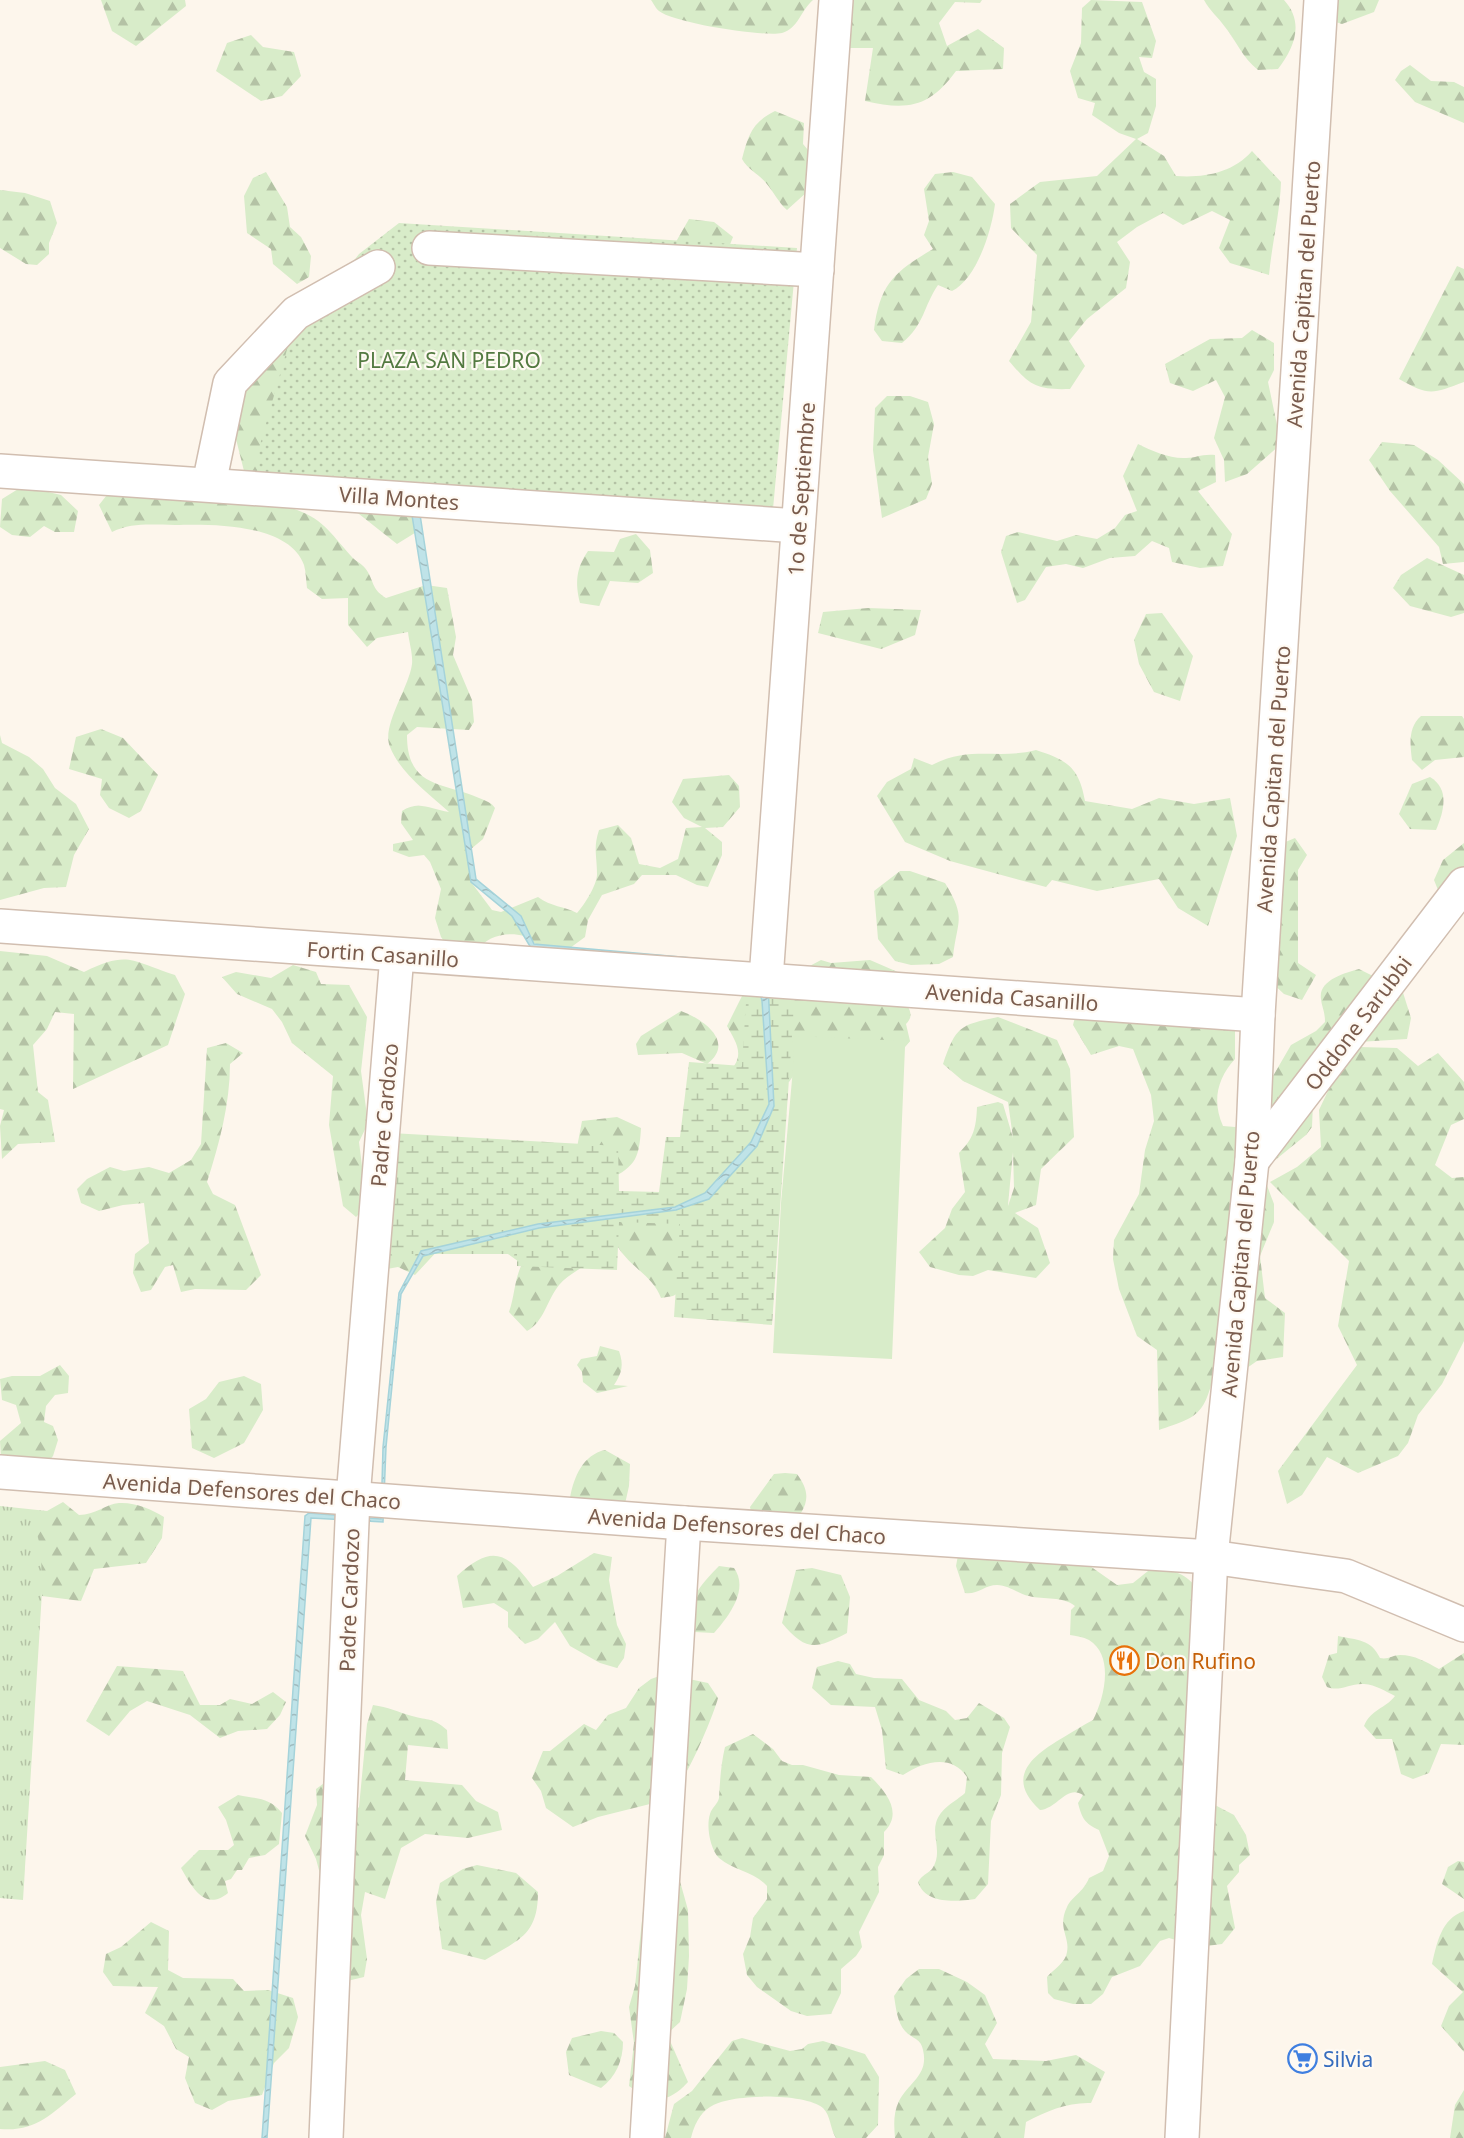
<svg xmlns="http://www.w3.org/2000/svg" width="1464" height="2138" viewBox="0 0 1464 2138" font-family="'Noto Sans',sans-serif">
<defs>
<pattern id="grass-tufts" width="24" height="20" patternUnits="userSpaceOnUse" patternTransform="scale(1.5)"><rect width="24" height="20" fill="#d8ecc9"/><path d="M3 7l-1-3M5 7V3M7 7l1-3M15 17l-1-3M17 17v-4M19 17l1-3" fill="none" stroke="#b4c2a5"/></pattern>
<pattern id="forest-firs" width="22" height="20" patternUnits="userSpaceOnUse" patternTransform="scale(1.5)"><rect width="22" height="20" fill="#d8ecc9"/><path d="M5 1l3.5 6h-7zM16 11l3.5 6h-7z" fill="#b4c2a5"/></pattern>
<pattern id="wetland-marsh" width="20" height="14" patternUnits="userSpaceOnUse" patternTransform="scale(1.5)"><rect width="20" height="14" fill="#d8ecc9"/><path d="M1 5h8M5 5V1M11 12h8M15 12V8" fill="none" stroke="#b4c2a5"/></pattern>
<pattern id="park-dots" width="8" height="8" patternUnits="userSpaceOnUse" patternTransform="scale(1.5)"><rect width="8" height="8" fill="#d8ecc9"/><path d="M2 2h.1M6 6h.1" fill="none" stroke="#b4c2a5" stroke-width="1.8" stroke-linecap="round"/></pattern>
<pattern id="water-waves" width="16" height="10" patternUnits="userSpaceOnUse" patternTransform="scale(1.5)"><rect width="16" height="10" fill="#bfe3e8"/><path d="M0 5q4-4 8 0t8 0" fill="none" stroke="#a0bbbe"/></pattern>
</defs>
<rect width="100%" height="100%" fill="#fdf6ec"/>
<path fill="url(#grass-tufts)" d="M 0,1506 L 47,1511 L 23,1900 L 0,1898 Z"/>
<g fill="url(#forest-firs)" fill-rule="evenodd">
<path d="M 101,0 L 185,0 L 186,6 L 136,46 L 112,31 Z"/>
<path d="M 651,0 L 813,0 C 801,10 798,29 782,33 C 763,37 674,23 659,11 C 656,9 654,4 651,0 Z"/>
<path d="M 845,0 L 982,0 L 980,3 L 955,2 L 939,23 L 947,46 L 978,29 L 1004,48 L 1003,69 L 956,71 C 930,107 908,111 865,101 L 873,48 L 846,48 Z"/>
<path d="M 1091,0 L 1142,2 L 1156,41 L 1152,58 L 1139,57 L 1144,72 L 1156,79 L 1156,106 L 1148,133 L 1137,139 L 1164,156 L 1176,176 C 1204,178 1233,173 1252,151 L 1281,182 C 1280,213 1272,243 1269,275 L 1230,263 L 1219,248 L 1230,220 L 1212,211 L 1183,225 L 1163,213 L 1137,227 L 1117,242 L 1130,262 L 1126,288 L 1087,319 L 1069,341 L 1085,366 L 1070,389 C 1037,390 1030,386 1009,361 L 1031,322 L 1037,255 L 1011,228 L 1010,204 L 1040,182 L 1097,176 L 1136,139 L 1119,133 L 1092,115 L 1095,103 L 1078,98 L 1070,71 L 1081,43 L 1082,8 Z"/>
<path d="M 1204,0 L 1284,0 C 1305,23 1294,48 1278,69 L 1258,70 C 1242,57 1237,42 1225,27 C 1218,17 1210,11 1204,0 Z"/>
<path d="M 1329,0 L 1379,0 L 1374,12 L 1342,24 L 1329,20 Z"/>
<path d="M 251,35 L 263,47 L 294,52 L 301,76 L 282,96 L 261,101 L 216,71 L 227,43 Z"/>
<path d="M 1410,65 L 1431,81 L 1454,82 L 1464,87 L 1464,123 L 1415,102 L 1395,80 L 1401,71 Z"/>
<path d="M 775,111 L 804,123 L 803,144 L 813,156 L 807,192 L 787,210 C 778,202 774,192 766,183 C 759,174 748,170 742,159 C 748,136 752,122 775,111 Z"/>
<path d="M 266,172 L 287,207 L 290,227 L 301,237 L 311,256 L 309,277 L 297,284 L 273,264 L 271,249 L 247,233 L 244,196 L 253,178 Z"/>
<path d="M 953,172 L 972,177 L 995,204 C 992,229 977,279 952,291 L 938,285 C 923,307 925,324 902,343 L 882,341 L 874,330 C 880,284 894,272 933,249 L 924,235 L 929,221 L 924,189 L 935,174 Z"/>
<path d="M 0,190 L 25,193 L 50,201 L 57,223 L 49,243 L 49,254 L 37,265 L 26,264 L 0,248 Z"/>
<path d="M 689,219 L 714,222 L 733,237 L 723,262 L 673,247 Z"/>
<path d="M 1457,266 L 1464,269 L 1464,382 C 1432,394 1429,396 1399,379 Z"/>
<path d="M 308,320 L 567,511 L 500,522 L 478,521 L 452,504 L 419,508 L 418,531 L 397,544 L 359,514 L 327,496 L 285,506 C 321,516 328,530 351,556 C 355,561 361,563 365,568 C 375,581 370,588 386,598 L 426,585 L 447,588 L 456,637 L 453,655 L 472,700 L 474,722 L 469,730 L 417,727 L 407,735 C 407,788 442,782 479,798 C 486,801 491,802 495,808 L 483,839 L 471,849 L 471,882 L 492,910 L 501,912 L 538,897 C 551,907 564,906 577,913 C 585,904 597,885 597,874 C 597,856 593,848 599,830 L 618,825 L 631,838 L 639,864 L 660,868 L 678,859 L 686,828 L 702,827 L 684,818 L 672,802 L 683,779 L 729,775 L 739,786 L 740,807 L 723,827 L 705,828 L 722,842 L 722,855 L 708,887 L 697,885 L 676,875 L 642,875 L 634,884 L 602,895 L 588,920 L 585,937 L 570,948 C 559,947 546,947 536,944 C 531,942 529,938 524,936 C 507,931 486,936 477,951 L 452,952 L 441,937 L 435,918 L 441,889 L 430,862 L 424,855 L 409,857 L 393,851 L 393,844 L 413,840 L 401,823 L 402,811 C 418,800 431,809 449,812 C 428,793 401,774 390,747 C 381,726 409,688 412,664 C 413,654 409,642 408,632 L 377,638 L 367,647 L 348,625 L 348,598 L 322,599 L 307,588 C 306,581 306,572 304,565 C 289,523 210,524 175,525 C 152,525 133,522 112,532 L 99,505 L 110,491 L 249,491 L 233,427 L 232,396 Z"/>
<path d="M 1252,330 L 1274,343 L 1274,370 L 1268,382 L 1281,444 L 1247,474 L 1225,482 L 1224,460 L 1214,438 L 1225,397 L 1216,380 L 1193,391 L 1170,383 L 1165,364 L 1210,339 L 1242,338 Z"/>
<path d="M 887,396 L 910,396 L 928,402 L 934,424 L 928,457 L 932,484 L 926,499 L 882,518 L 873,450 L 875,408 Z"/>
<path d="M 1382,442 L 1414,445 L 1438,460 L 1464,484 L 1464,562 L 1443,564 L 1439,547 L 1390,491 L 1369,460 Z"/>
<path d="M 1138,444 C 1152,451 1170,459 1186,458 C 1197,458 1200,454 1215,455 L 1216,482 L 1198,491 L 1232,534 L 1223,566 L 1200,568 L 1172,562 L 1169,548 L 1152,541 L 1135,556 L 1110,558 L 1083,568 L 1066,564 L 1046,567 L 1025,600 L 1017,603 L 1001,552 L 1006,536 L 1018,532 L 1057,541 L 1076,535 L 1097,539 L 1115,528 L 1125,515 L 1137,511 L 1123,476 Z"/>
<path d="M 23,486 L 61,495 L 78,511 L 74,532 L 55,532 L 44,526 L 30,537 L 12,535 L 0,527 L 2,499 Z"/>
<path d="M 636,534 L 650,550 L 653,573 L 638,583 L 610,581 L 599,606 L 580,603 C 575,583 576,568 588,551 L 614,552 L 620,539 Z"/>
<path d="M 1427,558 L 1464,575 L 1464,613 L 1451,617 L 1410,606 L 1393,588 L 1401,575 Z"/>
<path d="M 868,608 L 921,610 L 915,635 L 881,649 L 818,633 L 823,612 Z"/>
<path d="M 1162,613 L 1193,656 L 1180,701 L 1154,692 L 1139,664 L 1134,640 L 1146,614 Z"/>
<path d="M 1421,716 L 1462,716 L 1464,719 L 1464,757 L 1435,760 L 1422,770 L 1412,760 C 1410,745 1408,727 1421,716 Z"/>
<path d="M 101,729 L 123,738 L 158,775 L 141,811 L 129,818 L 109,808 L 100,795 L 102,779 L 69,769 L 76,737 Z"/>
<path d="M 0,735 L 2,743 L 29,757 L 43,769 L 55,788 L 76,804 L 89,829 L 74,855 L 66,887 L 44,888 L 0,900 Z"/>
<path d="M 1036,750 C 1067,760 1079,767 1085,801 L 1132,809 L 1159,798 L 1194,804 L 1230,798 L 1237,836 L 1208,926 L 1178,908 L 1159,879 L 1097,891 L 1052,880 L 1046,887 L 950,861 L 905,842 L 877,796 L 887,782 L 911,769 L 914,758 L 932,765 C 970,745 998,760 1036,750 Z"/>
<path d="M 1430,777 C 1450,789 1444,811 1436,830 L 1410,829 L 1399,814 L 1412,784 Z"/>
<path d="M 1295,838 L 1307,855 L 1298,870 L 1298,963 L 1316,975 L 1302,1000 L 1284,994 L 1270,981 L 1269,849 Z"/>
<path d="M 1464,843 L 1464,903 L 1440,895 L 1434,880 L 1443,860 Z"/>
<path d="M 900,871 L 910,871 L 945,883 C 967,919 957,920 953,957 L 939,964 L 911,965 L 895,961 L 878,939 L 874,891 Z"/>
<path d="M 0,951 L 47,956 L 84,972 C 129,950 131,961 175,975 L 185,994 L 168,1045 L 73,1089 L 74,1014 L 55,1012 L 47,1029 L 33,1045 L 38,1092 L 48,1100 L 55,1142 L 18,1144 L 2,1159 L 0,1126 L 4,1110 L 0,1109 Z"/>
<path d="M 821,960 L 831,963 L 870,960 L 900,973 C 901,981 900,991 903,998 C 907,1007 916,1014 906,1024 L 910,1041 L 901,1051 L 796,1072 L 789,1082 L 734,1066 C 744,1052 734,1039 727,1026 L 744,992 L 772,986 Z"/>
<path d="M 293,965 L 316,972 L 321,984 L 349,985 L 367,1017 L 361,1071 L 368,1123 L 359,1142 L 365,1190 L 364,1209 L 356,1217 L 343,1206 L 329,1125 L 333,1076 L 292,1043 L 282,1022 L 272,1009 L 237,994 L 222,977 L 236,972 L 271,978 Z"/>
<path d="M 1359,969 L 1373,976 L 1400,983 L 1411,1018 L 1407,1039 L 1358,1042 L 1313,1102 L 1312,1127 L 1306,1135 L 1269,1165 L 1263,1175 L 1274,1204 L 1274,1222 L 1260,1256 L 1265,1298 L 1285,1313 L 1283,1357 L 1257,1361 L 1244,1370 L 1214,1374 C 1204,1415 1198,1417 1159,1430 L 1157,1350 L 1137,1336 L 1119,1289 L 1113,1259 L 1114,1240 L 1139,1194 L 1145,1150 L 1154,1121 L 1151,1095 L 1133,1049 L 1119,1046 L 1091,1055 L 1073,1025 L 1076,1013 L 1190,1022 L 1203,1029 L 1229,1024 L 1235,1031 L 1235,1059 C 1217,1079 1212,1101 1223,1126 L 1235,1127 L 1247,1121 L 1291,1045 L 1316,1031 L 1325,1022 C 1325,1011 1322,1008 1321,999 C 1318,980 1345,973 1359,969 Z"/>
<path d="M 681,1011 C 703,1019 736,1042 707,1064 L 682,1053 L 638,1055 L 636,1044 L 641,1036 Z"/>
<path d="M 998,1017 L 1057,1040 L 1070,1069 L 1074,1137 L 1041,1169 L 1036,1205 L 1015,1213 L 1038,1228 L 1050,1263 L 1036,1278 L 988,1270 L 973,1276 L 959,1275 L 930,1267 L 919,1252 L 945,1228 L 952,1209 L 965,1192 L 959,1153 C 974,1138 976,1128 977,1107 L 998,1102 L 1003,1104 L 1013,1138 L 1008,1102 L 963,1081 L 943,1064 C 956,1026 960,1025 998,1017 ZM 1013,1152 L 1014,1188 L 1008,1206 L 1008,1205 Z"/>
<path d="M 226,1043 L 243,1053 L 230,1064 C 230,1104 219,1145 207,1182 L 213,1194 L 235,1205 L 261,1275 L 246,1290 L 195,1289 L 181,1292 L 173,1265 L 165,1267 L 151,1290 L 141,1292 L 133,1273 L 135,1254 L 149,1243 L 144,1203 L 123,1205 L 99,1211 L 81,1203 L 77,1189 L 87,1179 L 110,1167 L 124,1171 L 149,1167 L 169,1173 L 191,1160 L 201,1144 L 207,1048 Z"/>
<path d="M 1359,1047 L 1397,1048 L 1418,1066 L 1438,1053 L 1464,1082 L 1464,1119 L 1451,1125 L 1435,1165 L 1452,1178 L 1464,1177 L 1464,1341 L 1442,1384 L 1418,1415 L 1408,1443 L 1398,1456 L 1358,1473 L 1327,1457 L 1302,1495 L 1287,1504 L 1278,1471 L 1357,1365 L 1338,1326 L 1349,1261 L 1270,1182 L 1297,1167 L 1321,1147 L 1319,1110 L 1336,1074 Z"/>
<path d="M 617,1117 L 641,1128 C 639,1163 634,1166 604,1183 L 611,1198 L 683,1203 L 687,1288 L 673,1296 L 661,1298 C 653,1276 630,1267 618,1247 C 599,1260 573,1269 559,1285 C 547,1300 544,1322 527,1331 L 509,1312 C 515,1295 514,1280 522,1264 L 508,1254 L 441,1247 L 415,1275 L 398,1267 L 387,1269 L 377,1237 L 575,1158 L 582,1121 Z"/>
<path d="M 600,1346 L 619,1351 C 624,1365 622,1373 614,1385 L 628,1386 L 597,1393 L 583,1382 L 582,1372 L 577,1365 L 581,1359 L 597,1356 Z"/>
<path d="M 60,1365 L 69,1376 L 68,1393 L 55,1395 L 46,1406 L 44,1422 L 53,1426 L 58,1440 L 53,1456 L 42,1469 L 1,1458 L 0,1441 L 21,1423 L 16,1405 L 2,1400 L 0,1379 L 12,1376 L 40,1376 Z"/>
<path d="M 244,1376 L 261,1384 L 263,1410 L 244,1443 L 214,1458 L 192,1448 L 189,1409 L 206,1399 L 219,1382 Z"/>
<path d="M 605,1450 L 630,1464 L 629,1486 L 625,1504 L 608,1502 L 603,1499 L 594,1507 L 573,1502 L 570,1498 C 574,1476 583,1455 605,1450 Z"/>
<path d="M 785,1473 L 797,1474 C 807,1488 810,1498 801,1513 L 805,1520 L 751,1511 L 750,1507 L 774,1474 Z"/>
<path d="M 63,1502 L 79,1515 C 95,1515 106,1504 119,1503 C 135,1502 151,1509 164,1517 L 162,1538 L 146,1563 L 94,1569 L 81,1601 L 42,1596 L 41,1549 L 34,1523 L 47,1511 Z"/>
<path d="M 959,1550 L 1080,1559 L 1117,1585 L 1133,1583 L 1153,1567 C 1174,1570 1186,1573 1199,1591 L 1190,1656 L 1196,1672 L 1213,1804 L 1234,1815 L 1246,1835 L 1250,1855 L 1239,1865 L 1239,1872 L 1227,1886 L 1235,1928 L 1222,1944 L 1199,1947 L 1169,1938 L 1160,1941 L 1140,1966 L 1112,1977 L 1103,1994 L 1091,2004 L 1073,2004 L 1054,1999 L 1048,1993 L 1047,1977 C 1053,1970 1066,1962 1067,1952 C 1070,1936 1057,1928 1067,1907 C 1072,1896 1083,1893 1089,1878 L 1103,1871 L 1109,1856 L 1099,1830 C 1084,1823 1082,1818 1078,1803 L 1083,1795 C 1067,1784 1058,1808 1040,1810 C 1004,1777 1033,1755 1064,1737 C 1074,1731 1083,1725 1093,1720 C 1104,1699 1115,1656 1089,1640 C 1083,1637 1076,1636 1070,1635 L 1071,1610 L 1075,1606 C 1063,1596 1044,1600 1029,1596 C 1018,1594 1009,1585 997,1585 C 985,1585 977,1595 965,1593 L 956,1566 Z"/>
<path d="M 594,1553 L 612,1557 L 609,1580 L 617,1625 L 626,1644 L 624,1658 L 617,1668 L 600,1663 L 570,1646 L 555,1622 L 538,1639 L 525,1644 L 508,1627 L 508,1612 L 494,1603 L 463,1608 L 457,1576 C 492,1544 507,1552 533,1587 L 557,1576 Z"/>
<path d="M 719,1566 L 734,1568 C 749,1589 730,1615 714,1633 L 694,1632 C 680,1607 701,1584 719,1566 Z"/>
<path d="M 812,1568 L 841,1575 L 850,1597 L 847,1633 C 816,1649 806,1652 782,1623 L 796,1570 Z"/>
<path d="M 1338,1636 C 1357,1640 1371,1639 1380,1658 C 1388,1660 1393,1655 1400,1655 C 1415,1655 1426,1662 1439,1669 L 1464,1653 L 1464,1745 L 1441,1744 L 1429,1773 L 1413,1779 L 1401,1774 L 1392,1739 L 1376,1739 L 1364,1726 C 1371,1709 1385,1709 1395,1696 C 1385,1691 1376,1685 1364,1684 C 1350,1683 1340,1692 1327,1687 L 1322,1677 L 1329,1655 L 1337,1653 Z"/>
<path d="M 838,1661 L 850,1664 L 856,1674 L 874,1678 L 902,1679 L 919,1700 L 946,1711 L 955,1720 L 967,1718 L 979,1703 L 1004,1718 L 1010,1727 L 1002,1753 L 1001,1795 L 991,1821 L 988,1884 L 975,1899 C 955,1902 925,1904 918,1882 C 922,1875 927,1874 932,1869 C 943,1853 932,1837 936,1823 C 940,1808 955,1802 965,1793 L 967,1777 C 951,1753 923,1762 903,1775 L 886,1769 L 882,1730 L 875,1707 L 831,1705 L 812,1688 L 817,1667 Z"/>
<path d="M 117,1666 L 183,1671 L 200,1705 L 220,1705 L 230,1699 L 252,1704 L 273,1692 L 286,1702 L 280,1715 L 267,1729 L 238,1731 L 220,1738 L 190,1715 L 147,1701 L 130,1711 L 109,1736 L 86,1721 Z"/>
<path d="M 665,1674 L 708,1683 L 718,1698 C 715,1711 691,1769 682,1778 C 671,1787 656,1791 650,1804 L 598,1817 L 573,1827 L 546,1808 L 541,1791 L 532,1778 L 543,1751 L 550,1751 L 584,1724 L 596,1730 L 608,1715 L 626,1708 L 639,1688 L 651,1679 Z"/>
<path d="M 373,1705 C 388,1707 398,1712 412,1716 C 429,1721 432,1717 447,1730 L 448,1749 L 408,1745 L 405,1780 L 462,1785 L 476,1801 L 498,1812 L 502,1830 L 468,1838 L 425,1834 L 401,1848 L 385,1899 L 365,1892 L 361,1915 L 367,1959 L 364,1977 L 347,1981 L 322,1956 L 317,1943 L 325,1893 L 316,1859 L 305,1836 L 317,1805 L 316,1789 L 338,1773 L 347,1820 L 359,1807 L 367,1724 Z"/>
<path d="M 753,1734 L 773,1749 L 782,1761 L 792,1765 L 803,1765 L 839,1775 L 871,1777 C 887,1793 903,1813 884,1832 L 884,1855 L 878,1867 L 879,1892 L 859,1932 L 862,1947 L 856,1956 L 841,1969 L 841,1993 L 831,2014 L 807,2016 L 791,2011 L 757,1987 L 747,1975 L 743,1954 L 750,1937 L 753,1918 L 767,1899 L 767,1886 C 754,1871 734,1871 719,1858 C 710,1849 706,1826 710,1814 C 712,1807 718,1804 719,1798 C 720,1780 721,1764 725,1747 Z"/>
<path d="M 238,1795 C 257,1799 269,1797 282,1813 L 279,1844 L 265,1855 L 249,1858 L 242,1870 L 237,1870 L 231,1879 L 225,1881 L 228,1893 C 205,1912 192,1887 181,1868 L 199,1850 L 228,1850 L 234,1845 L 226,1820 L 218,1807 Z"/>
<path d="M 1458,1861 L 1464,1862 L 1464,1899 L 1442,1884 L 1448,1867 Z"/>
<path d="M 477,1865 L 516,1873 L 538,1892 C 538,1936 518,1940 485,1960 L 442,1949 L 436,1902 L 440,1883 L 463,1869 Z"/>
<path d="M 676,1867 L 688,1910 L 689,1956 L 687,1989 L 680,2022 L 667,2034 L 688,2082 C 668,2104 653,2103 629,2086 L 634,2043 L 629,2007 L 635,1986 L 646,1883 Z"/>
<path d="M 1464,1911 L 1464,2052 L 1441,2026 L 1449,2006 L 1463,1992 L 1432,1964 C 1437,1943 1441,1919 1464,1911 Z"/>
<path d="M 151,1922 L 169,1931 L 168,1970 L 183,1978 L 233,1979 L 244,1991 L 268,1990 L 293,1998 L 298,2017 L 289,2048 L 274,2063 L 262,2095 L 228,2101 L 212,2110 L 195,2103 L 185,2078 L 189,2057 L 176,2049 L 164,2026 L 145,2013 L 158,1987 L 113,1986 L 103,1972 L 106,1954 L 121,1947 Z"/>
<path d="M 919,1969 L 939,1969 L 967,1982 L 985,1995 L 997,2023 L 985,2044 L 993,2059 L 1046,2061 L 1076,2055 L 1105,2072 L 1091,2103 C 1069,2102 1046,2111 1026,2122 L 1024,2138 L 895,2138 C 894,2126 893,2113 899,2101 C 909,2082 929,2075 923,2050 C 921,2038 912,2039 905,2031 C 897,2022 896,2008 894,1996 L 906,1979 Z"/>
<path d="M 601,2031 L 614,2033 L 623,2042 C 623,2060 616,2077 601,2088 L 569,2075 L 566,2052 L 572,2038 Z"/>
<path d="M 742,2038 L 790,2051 L 802,2049 L 808,2044 L 823,2041 L 865,2054 L 879,2077 L 878,2125 L 866,2138 L 836,2138 C 830,2129 831,2116 823,2108 C 805,2093 729,2093 710,2107 C 699,2114 694,2126 691,2138 L 665,2138 L 674,2104 L 692,2091 L 732,2041 Z"/>
<path d="M 45,2061 L 65,2070 L 76,2094 C 50,2115 35,2132 0,2129 L 0,2067 Z"/>
<path d="M 1464,2090 L 1464,2138 L 1450,2138 L 1455,2105 Z"/>
</g>
<path fill="url(#wetland-marsh)" d="M 747,987 L 795,992 L 772,1325 L 674,1317 L 680,1224 L 619,1222 L 617,1270 L 517,1266 L 517,1254 L 380,1254 L 391,1133 L 618,1146 L 619,1191 L 659,1192 L 666,1137 L 680,1137 L 689,1062 L 742,1066 Z"/>
<path fill="url(#park-dots)" d="M 399,223 L 797,248 L 773,509 L 257,484 L 258,452 L 288,346 L 359,254 Z"/>
<path fill="#d8ecc9" d="M 792,1036 L 910,1041 L 905,1047 L 892,1359 L 773,1353 L 781,1203 L 794,1057 Z"/>
<path fill="url(#water-waves)" stroke="#a5d3da" stroke-width="1.5" d="M 419,508 L 476,879 L 521,916 L 534,944 L 703,959 L 768,985 L 774,1106 L 757,1146 L 709,1199 L 676,1210 L 539,1228 L 423,1256 L 401,1294 L 386,1447 L 383,1522 L 311,1518 L 267,2138 L 262,2138 L 305,1516 L 309,1513 L 381,1519 L 383,1447 L 399,1293 L 421,1251 L 538,1224 L 675,1207 L 705,1193 L 751,1142 L 769,1104 L 762,1001 L 759,988 L 531,948 L 512,916 L 471,882 L 411,509 Z"/>
<g fill="none" stroke-linecap="round" stroke-linejoin="round">
<defs>
<g id="street">
<path d="M 429,248 L 817,270"/>
<path d="M 0,471 L 798,526"/>
<path d="M 209,484 L 230,383 L 296,313 L 378,267"/>
<path d="M 0,926 L 1258,1015"/>
<path d="M 766,979 L 836,0"/>
<path d="M 1252,1161 L 1464,884"/>
<path d="M 0,1472 L 684,1523 L 1211,1557 L 1346,1576 L 1464,1625"/>
<path d="M 326,2138 L 353,1498 L 397,955"/>
<path d="M 647,2138 L 684,1523"/>
<path d="M 1182,2138 L 1211,1557 L 1252,1161 L 1258,1015 L 1321,0"/>
</g>
</defs>
<use href="#street" stroke="#d1beb0" stroke-width="36"/>
<use href="#street" stroke="#fff" stroke-width="33"/>
</g>
<defs>
<symbol id="restaurant-ring" viewBox="-11 -11 22 22"><circle r="9.5" fill="#fffaf3" stroke="#e8710a" stroke-width="1.5"/><path d="M-5-6h1v4h1v-4h1v4h1v-4h1v5L-1.5 .5V6h-2V.5L-5-1ZM5-6V6H3V1.5H1.5Q1.5-4 5-6Z" fill="#e8710a"/></symbol>
<symbol id="supermarket-ring" viewBox="-11 -11 22 22"><circle r="9.5" fill="#fffaf3" stroke="#3f7fe0" stroke-width="1.5"/><path d="M-6-5.5h2.5l.6 2H6L4.5 2H-2.5L-4.4-4H-6ZM-1.5 3.2a1.3 1.3 0 1 0 .1 0ZM3 3.2a1.3 1.3 0 1 0 .1 0Z" fill="#3f7fe0"/></symbol>
</defs>
<g fill-rule="evenodd">
<use href="#restaurant-ring" x="1108" y="1644" width="33" height="33"/>
<use href="#supermarket-ring" x="1286" y="2042" width="33" height="33"/>
</g>
<g text-anchor="middle" dominant-baseline="central" stroke-width="4.5" stroke-linejoin="round" paint-order="stroke">
<g font-size="21" fill="#7a5c4d" stroke="#fffaf3">
<text transform="translate(1303 294) rotate(-86)">Avenida Capitan del Puerto</text>
<text transform="translate(801 489) rotate(-86)">1o de Septiembre</text>
<text transform="translate(399 498) rotate(4)">Villa Montes</text>
<text transform="translate(1273 779) rotate(-86)">Avenida Capitan del Puerto</text>
<text transform="translate(383 954) rotate(4)">Fortin Casanillo</text>
<text transform="translate(1012 997) rotate(4)">Avenida Casanillo</text>
<text transform="translate(1358 1023) rotate(-53)">Oddone Sarubbi</text>
<text transform="translate(384 1115) rotate(-85)">Padre Cardozo</text>
<text transform="translate(1240 1264) rotate(-85)">Avenida Capitan del Puerto</text>
<text transform="translate(252 1491) rotate(4)">Avenida Defensores del Chaco</text>
<text transform="translate(737 1526) rotate(4)">Avenida Defensores del Chaco</text>
<text transform="translate(349 1600) rotate(-88)">Padre Cardozo</text>
</g>
<g font-size="21" fill="#537a41" stroke="#fffaf3">
<text x="449" y="360">PLAZA SAN PEDRO</text>
</g>
<g font-size="21" fill="#c56008" stroke="#fffaf3" text-anchor="start">
<text x="1145" y="1661">Don Rufino</text>
</g>
<g font-size="21" fill="#366cbe" stroke="#fffaf3" text-anchor="start">
<text x="1323" y="2059">Silvia</text>
</g>
</g>
</svg>
